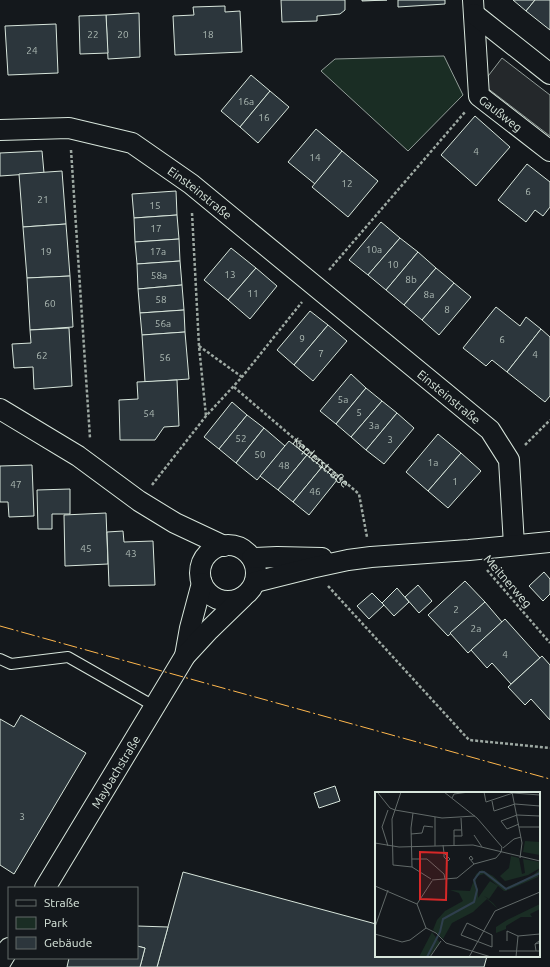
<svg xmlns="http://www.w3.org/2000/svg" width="550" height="967" viewBox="0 0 550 967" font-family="Ubuntu,sans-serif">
<rect width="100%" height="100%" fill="#14181c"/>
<path fill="#1a2d24" stroke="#939e99" d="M 444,56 L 463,95 L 408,151 L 321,71 L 335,59 Z"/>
<path fill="#24282b" stroke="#939e99" d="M 502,58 L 550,95 L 550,136 L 482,84 Z"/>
<g fill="#2c363c" stroke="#d8e6dc">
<path d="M 281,0 L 345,0 L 345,10 L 340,14 L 317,16 L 317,21 L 282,22 Z"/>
<path d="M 362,0 L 387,0 L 362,1 Z"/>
<path d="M 398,0 L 445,0 L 445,4 L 398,7 Z"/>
<path d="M 513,0 L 535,0 L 526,11 Z"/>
<path d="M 535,0 L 550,0 L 550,30 L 526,11 Z"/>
<path d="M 225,6 L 225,12 L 240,11 L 242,52 L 175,55 L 173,16 L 194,15 L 193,7 Z"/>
<path d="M 139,13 L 140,57 L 108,59 L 106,15 Z"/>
<path d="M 106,15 L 108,53 L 80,54 L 79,16 Z"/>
<path d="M 56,24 L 58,73 L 8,75 L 5,26 Z"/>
<path d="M 251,75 L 270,91 L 240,127 L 221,111 Z"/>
<path d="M 270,91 L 289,107 L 258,143 L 240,127 Z"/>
<path d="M 475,116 L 510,147 L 476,186 L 441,155 Z"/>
<path d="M 316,129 L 342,151 L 315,184 L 288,162 Z"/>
<path d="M 42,151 L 44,173 L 0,176 L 0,153 Z"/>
<path d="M 342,151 L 378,181 L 348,217 L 312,187 Z"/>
<path d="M 527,164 L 550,182 L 550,207 L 543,216 L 535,210 L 526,222 L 498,200 Z"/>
<path d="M 62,171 L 66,224 L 23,227 L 19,174 Z"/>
<path d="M 176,191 L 177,215 L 134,218 L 132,194 Z"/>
<path d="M 177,215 L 179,239 L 135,242 L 134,218 Z"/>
<path d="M 381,222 L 400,238 L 368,275 L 349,260 Z"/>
<path d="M 66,224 L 70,276 L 27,278 L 23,227 Z"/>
<path d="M 400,238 L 418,252 L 386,290 L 368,275 Z"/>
<path d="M 179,239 L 180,261 L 137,264 L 135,242 Z"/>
<path d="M 231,248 L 256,268 L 228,300 L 204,280 Z"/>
<path d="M 418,252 L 436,268 L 404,305 L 386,290 Z"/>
<path d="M 180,261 L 182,285 L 138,289 L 137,264 Z"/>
<path d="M 256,268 L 277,286 L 250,319 L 228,300 Z"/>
<path d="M 436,268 L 454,283 L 422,320 L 404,305 Z"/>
<path d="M 70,276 L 73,327 L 30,330 L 27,278 Z"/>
<path d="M 454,283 L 471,297 L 439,335 L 422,320 Z"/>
<path d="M 182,285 L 184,310 L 140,313 L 138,289 Z"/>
<path d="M 496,307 L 520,326 L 526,317 L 541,329 L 507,372 L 492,360 L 486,366 L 463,348 Z"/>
<path d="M 184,310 L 185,332 L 142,335 L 140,313 Z"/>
<path d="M 310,311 L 328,325 L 294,365 L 277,350 Z"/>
<path d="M 328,325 L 347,341 L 313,381 L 294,365 Z"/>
<path d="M 69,328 L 72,386 L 34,389 L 33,367 L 14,368 L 12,344 L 31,343 L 30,330 Z"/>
<path d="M 541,329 L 550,337 L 550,396 L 545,402 L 507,372 Z"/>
<path d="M 185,332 L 189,379 L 145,382 L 142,335 Z"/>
<path d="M 351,374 L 366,388 L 336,424 L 320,411 Z"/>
<path d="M 177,380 L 179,426 L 164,427 L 155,440 L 120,440 L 119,400 L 138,399 L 137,382 Z"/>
<path d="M 366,388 L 382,401 L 351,437 L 336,424 Z"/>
<path d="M 382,401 L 397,413 L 366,450 L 351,437 Z"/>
<path d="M 232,402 L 247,415 L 219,449 L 204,437 Z"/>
<path d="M 397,413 L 414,428 L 384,464 L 366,450 Z"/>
<path d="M 247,415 L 264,428 L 236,463 L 219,449 Z"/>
<path d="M 264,428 L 285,446 L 257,480 L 236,463 Z"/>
<path d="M 438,434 L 461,453 L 428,491 L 406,472 Z"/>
<path d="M 289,441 L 307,455 L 278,490 L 260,476 Z"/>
<path d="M 461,453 L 481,471 L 448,508 L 428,491 Z"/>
<path d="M 307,455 L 322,467 L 293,502 L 278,490 Z"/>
<path d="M 32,465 L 34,516 L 9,517 L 8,502 L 0,502 L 0,466 Z"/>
<path d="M 322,467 L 337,480 L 309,515 L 293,502 Z"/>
<path d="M 70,489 L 70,514 L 52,514 L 52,529 L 38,529 L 37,490 Z"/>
<path d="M 106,513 L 108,564 L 65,566 L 64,515 Z"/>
<path d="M 123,531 L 124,542 L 153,541 L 155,585 L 109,586 L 107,532 Z"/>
<path d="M 544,572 L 550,579 L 550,594 L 543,601 L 529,586 Z"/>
<path d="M 465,581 L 485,602 L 448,636 L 428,615 Z"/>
<path d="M 418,585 L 432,601 L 419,613 L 405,597 Z"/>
<path d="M 397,588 L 409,602 L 394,616 L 382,603 Z"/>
<path d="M 372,593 L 384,605 L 369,619 L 357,606 Z"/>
<path d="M 485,602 L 502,622 L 468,653 L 450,633 Z"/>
<path d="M 505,619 L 540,658 L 511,684 L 492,663 L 487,668 L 471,650 Z"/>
<path d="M 542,656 L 550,665 L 550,720 L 531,699 L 525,705 L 508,687 Z"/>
<path d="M 21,715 L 86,753 L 14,874 L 0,865 L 0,719 L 14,727 Z"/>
<path d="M 335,786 L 340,801 L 319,808 L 314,793 Z"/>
<path d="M 183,872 L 376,924 L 376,956 L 487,956 L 484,967 L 157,967 Z"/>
<path d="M 137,926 L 168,927 L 157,967 L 140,967 L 145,948 L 137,946 Z"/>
<path d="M 137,946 L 145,948 L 140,967 L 67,967 L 69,958 L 137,958 Z"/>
</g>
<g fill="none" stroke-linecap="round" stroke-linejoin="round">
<defs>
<path id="service" d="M 0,659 L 11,664 L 68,657 L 154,706"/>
<g id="minor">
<path id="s2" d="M 473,0 L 479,96 L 550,151"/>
<path d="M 474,14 L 550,74"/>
<path id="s3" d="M 0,130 L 69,128 L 132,143 L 191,184 L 490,430 L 509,460 L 514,545"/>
<path d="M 0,409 L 78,456 L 139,501 L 175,523 L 224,546"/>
<circle cx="228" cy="573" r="28"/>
<path d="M 252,558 L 277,557 L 322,558"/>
<path d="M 255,582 L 311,568 L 348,560 L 371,557 L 469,550 L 550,542"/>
<path d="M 185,656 L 190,628 L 202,583"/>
<path id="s4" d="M 45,888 L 185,656 L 209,630 L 243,597"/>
<path d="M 0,963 L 9,948"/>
</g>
</defs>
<use href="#service" stroke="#d8e6dc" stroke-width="12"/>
<use href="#minor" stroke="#d8e6dc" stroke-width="22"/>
<g stroke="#9da8a2" stroke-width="2.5" stroke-dasharray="3 2" stroke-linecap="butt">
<path d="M 71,150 L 90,438"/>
<path d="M 192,213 L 199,346 L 206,416"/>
<path d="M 329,270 L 465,112"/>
<path d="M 199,346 L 242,377"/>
<path id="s1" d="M 234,387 L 359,494 L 367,537"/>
<path d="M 525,445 L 550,420"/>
<path d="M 152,485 L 206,416 L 242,377 L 302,302"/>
<path d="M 487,570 L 550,643"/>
<path d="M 328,586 L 469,740 L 550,748"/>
</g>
<use href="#service" stroke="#14181c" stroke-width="10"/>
<use href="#minor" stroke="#14181c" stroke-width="20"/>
<path stroke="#ffb74d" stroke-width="1" stroke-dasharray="14 3 2 3" stroke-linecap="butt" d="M 0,626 L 550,779"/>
</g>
<g text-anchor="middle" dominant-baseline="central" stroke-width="3" stroke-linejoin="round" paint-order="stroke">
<g font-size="10" fill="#adbab4">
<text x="93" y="34">22</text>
<text x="123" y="34">20</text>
<text x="208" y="34">18</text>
<text x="32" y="50">24</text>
<text x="246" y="101">16a</text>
<text x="264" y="117">16</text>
<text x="476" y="151">4</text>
<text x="315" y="157">14</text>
<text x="347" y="183">12</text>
<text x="528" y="191">6</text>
<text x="43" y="199">21</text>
<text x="155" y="205">15</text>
<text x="156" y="228">17</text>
<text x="374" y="249">10a</text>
<text x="46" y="251">19</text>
<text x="158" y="251">17a</text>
<text x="393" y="264">10</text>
<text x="230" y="274">13</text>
<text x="159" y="275">58a</text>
<text x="411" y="279">8b</text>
<text x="253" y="293">11</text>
<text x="429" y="294">8a</text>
<text x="161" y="299">58</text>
<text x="50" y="303">60</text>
<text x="447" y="309">8</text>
<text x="163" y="323">56a</text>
<text x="302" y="338">9</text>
<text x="502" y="339">6</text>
<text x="321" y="353">7</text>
<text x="535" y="354">4</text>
<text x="42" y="355">62</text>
<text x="165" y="357">56</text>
<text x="343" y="399">5a</text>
<text x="359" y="412">5</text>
<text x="149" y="413">54</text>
<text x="374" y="425">3a</text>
<text x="241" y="438">52</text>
<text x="390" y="439">3</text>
<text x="260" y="454">50</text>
<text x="433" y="462">1a</text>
<text x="284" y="465">48</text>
<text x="455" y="481">1</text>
<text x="16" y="484">47</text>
<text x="315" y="491">46</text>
<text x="86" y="548">45</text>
<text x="131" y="553">43</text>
<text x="456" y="609">2</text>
<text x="476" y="628">2a</text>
<text x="505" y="654">4</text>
<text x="22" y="816">3</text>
</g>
<g font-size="12" fill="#d8e6dc" stroke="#14181c">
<text stroke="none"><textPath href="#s2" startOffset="124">Gaußweg</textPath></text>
<text stroke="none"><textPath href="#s3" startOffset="218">Einsteinstraße</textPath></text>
<text stroke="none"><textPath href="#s3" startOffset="540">Einsteinstraße</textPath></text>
<text stroke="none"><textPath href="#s1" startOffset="115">Keplerstraße</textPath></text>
<text transform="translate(508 581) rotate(49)">Meitnerweg</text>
<text stroke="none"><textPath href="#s4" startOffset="136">Maybachstraße</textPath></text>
</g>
</g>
<g transform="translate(375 792)">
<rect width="165" height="165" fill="#14181c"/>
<path d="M 150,49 L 165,50 L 165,63 L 148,60 ZM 136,64 L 144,66 L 147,82 L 150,81 L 148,67 L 165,70 L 165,76 L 153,83 L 130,89 L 125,84 L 134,76 ZM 165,77 L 163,85 L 133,98 L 132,95 L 156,85 ZM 107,78 L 118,84 L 131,96 L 132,99 L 129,99 L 109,82 L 102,84 L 100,92 L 103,97 L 103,106 L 115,89 L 123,94 L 114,107 L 109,104 L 118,111 L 123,117 L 112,107 L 98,120 L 77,131 L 68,147 L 58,138 L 62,128 L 70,119 L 88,109 L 84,101 L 75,98 L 95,99 L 101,82 ZM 165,112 L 165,117 L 155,122 L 157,125 L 146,125 L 131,134 L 131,137 L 121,141 L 121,135 L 132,128 ZM 57,140 L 65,151 L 54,165 L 44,165 Z" fill="#1a2d24"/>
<path fill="none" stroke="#2f3f4d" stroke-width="2" d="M 52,165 L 65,140 L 68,127 L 99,110 L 102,98 L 99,88 L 105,80 L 109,80 L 131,97 L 165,81"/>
<path fill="none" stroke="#626a69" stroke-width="1" d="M 26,0 L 17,27 L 18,73 L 37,75 L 56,87M 69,0 L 102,26 L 127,55 L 126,60M 109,0 L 111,10 L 138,1 L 165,3M 137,0 L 147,51 L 145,66M 3,1 L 15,16 L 20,18 L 67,26 L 100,24M 77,6 L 79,2 L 94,0M 117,9 L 119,19 L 140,12 L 165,14M 144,32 L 132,37 L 126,29 L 142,23 L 165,24M 144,35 L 165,35M 36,42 L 47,41 L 49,34 L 58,35M 99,43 L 107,55M 79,44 L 87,44 L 86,26M 0,51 L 24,55 L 98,53 L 165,69M 68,53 L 69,61 L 69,65 L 73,69 L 75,67 L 69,61M 79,53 L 79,38 L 86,38M 13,54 L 7,35 L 13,18M 60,54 L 60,25M 128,56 L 139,47 L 146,45M 37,67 L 52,67 L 69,82 L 70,87M 96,68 L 98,67 L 96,64 L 94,66 L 99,72M 37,75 L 36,36 L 38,21M 57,88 L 82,86 L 99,72 L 121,66 L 126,60M 0,94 L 42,112 L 51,136M 42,112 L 57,89M 92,131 L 117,143 L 117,155 L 86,143 ZM 0,135 L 13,98M 51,136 L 61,141 L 71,151 L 116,165M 0,142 L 27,150 L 35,148 L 51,136M 143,144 L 165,142M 132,149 L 132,139 L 143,144M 160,152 L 164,149 L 164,151 L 160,152 L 161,159M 124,159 L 165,159M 55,165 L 66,149M 94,165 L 120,119 L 165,100M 141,165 L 143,144"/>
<path fill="#d62828" fill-opacity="0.15" stroke="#d62828" stroke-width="2" d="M 45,60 L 72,61 L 71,108 L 45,107 Z"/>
<rect width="165" height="165" fill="none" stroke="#d8e6dc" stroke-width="2"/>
</g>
<rect x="8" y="887" width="130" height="72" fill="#14181c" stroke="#626a69"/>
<rect x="16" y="900" width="20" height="6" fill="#14181c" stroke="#626a69"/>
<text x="44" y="907" font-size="12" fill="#d8e6dc">Straße</text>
<rect x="16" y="917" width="20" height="12" fill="#1a2d24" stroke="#626a69"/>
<text x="44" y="927" font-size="12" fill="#d8e6dc">Park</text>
<rect x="16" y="937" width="20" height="12" fill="#2c363c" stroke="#626a69"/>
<text x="44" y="947" font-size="12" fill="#d8e6dc">Gebäude</text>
</svg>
